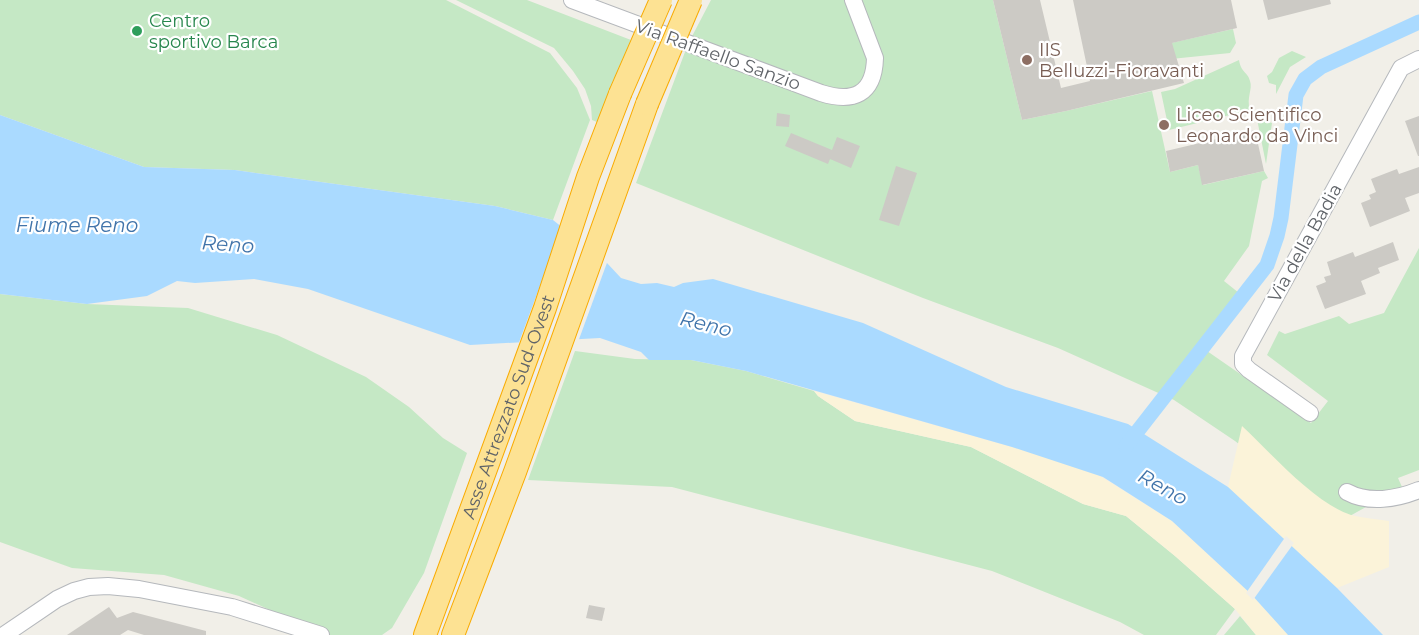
<svg xmlns="http://www.w3.org/2000/svg" width="1419" height="635" viewBox="0 0 1419 635" font-family="Montserrat,sans-serif">
<rect width="100%" height="100%" fill="#f1efe8"/>
<g fill="#c5e8c5">
<path d="M 0,0 L 446,0 L 550,53 L 577,88 L 590,120 L 553,220 L 495,206 L 235,170 L 144,167 L 0,115 Z"/>
<path d="M 456,0 L 527,0 L 631,40 L 597,122 L 592,120 L 591,106 L 585,89 L 573,71 L 554,48 Z"/>
<path d="M 711,0 L 993,0 L 1022,120 L 1066,111 L 1152,91 L 1170,172 L 1198,165 L 1203,185 L 1264,171 L 1268,178 L 1262,181 L 1249,246 L 1224,281 L 1244,297 L 1207,351 L 1311,423 L 1328,401 L 1267,355 L 1279,331 L 1285,334 L 1339,316 L 1349,324 L 1384,313 L 1419,248 L 1419,470 L 1398,478 L 1402,487 L 1339,522 L 1235,441 L 1174,400 L 1058,348 L 923,298 L 636,183 L 688,44 Z"/>
<path d="M 1233,29 L 1236,43 L 1230,53 L 1171,59 L 1087,62 Z"/>
<path d="M 1292,51 L 1306,57 L 1290,67 L 1276,94 L 1276,85 L 1269,83 L 1267,76 L 1272,72 L 1279,58 Z"/>
<path d="M 1239,60 C 1241,73 1248,72 1250,81 C 1253,89 1246,98 1250,110 L 1169,130 L 1161,92 L 1175,89 Z"/>
<path d="M 1257,119 L 1272,123 L 1266,164 Z"/>
<path d="M 0,294 L 87,304 L 188,308 L 277,335 L 366,377 L 409,407 L 443,438 L 467,453 L 424,573 L 392,628 L 382,635 L 325,635 L 239,596 L 164,575 L 72,568 L 0,542 Z"/>
<path d="M 575,351 L 635,359 L 691,360 L 746,371 L 814,391 L 818,396 L 855,421 L 971,447 L 1083,504 L 1126,516 L 1175,556 L 1235,609 L 1216,635 L 1144,635 L 1120,622 L 992,571 L 672,487 L 528,480 Z"/>
<path d="M 1240,616 L 1256,635 L 1224,635 Z"/>
</g>
<g fill="#fbf3d9">
<path d="M 814,391 L 1012,447 L 1065,454 L 1172,521 L 1251,594 L 1289,635 L 1256,635 L 1235,609 L 1175,556 L 1126,516 L 1083,504 L 971,447 L 855,421 L 818,396 Z"/>
<path d="M 1242,426 C 1271,453 1314,503 1351,515 C 1363,518 1377,519 1389,521 L 1389,567 L 1337,588 L 1228,487 Z"/>
</g>
<path fill="#aadaff" d="M 0,115 L 144,167 L 235,170 L 495,206 L 553,220 L 607,263 L 621,278 L 641,284 L 657,283 L 674,287 L 683,283 L 713,279 L 863,323 L 1006,387 L 1128,424 L 1228,487 L 1337,588 L 1383,635 L 1288,635 L 1251,594 L 1172,521 L 1103,477 L 1012,447 L 746,371 L 691,360 L 649,360 L 641,352 L 600,338 L 470,345 L 308,289 L 254,279 L 195,283 L 177,281 L 147,296 L 87,304 L 0,294 Z"/>
<g fill="#f1efe8">
<path d="M 563,224 L 608,260 L 578,342 L 518,345 Z"/>
<path d="M 1286,536 L 1294,543 L 1253,600 L 1246,593 Z"/>
</g>
<g fill="none" stroke-linecap="round" stroke-linejoin="round">
<path stroke="#aadaff" stroke-width="15" d="M 1126,446 L 1267,265 L 1277,236 L 1281,218 L 1296,95 L 1305,79 L 1321,67 L 1419,22"/>
</g>
<g fill="#cccac5">
<path d="M 993,0 L 1040,0 L 1061,88 L 1090,81 L 1073,0 L 1231,0 L 1237,28 L 1172,43 L 1184,83 L 1066,111 L 1022,120 Z"/>
<path d="M 1263,0 L 1330,0 L 1331,4 L 1268,20 Z"/>
<path d="M 777,113 L 790,115 L 789,127 L 776,126 Z"/>
<path d="M 1419,116 L 1419,156 L 1418,156 L 1405,121 Z"/>
<path d="M 1255,130 L 1264,171 L 1202,185 L 1198,165 L 1170,172 L 1166,151 Z"/>
<path d="M 791,133 L 832,150 L 837,137 L 860,146 L 851,168 L 830,159 L 828,164 L 785,146 Z"/>
<path d="M 896,166 L 917,173 L 899,226 L 879,220 Z"/>
<path d="M 1419,167 L 1419,193 L 1405,198 L 1410,211 L 1370,227 L 1361,203 L 1371,199 L 1369,195 L 1376,192 L 1371,179 L 1397,169 L 1399,174 Z"/>
<path d="M 1393,242 L 1399,260 L 1378,268 L 1380,273 L 1361,281 L 1366,294 L 1325,309 L 1316,286 L 1326,282 L 1324,277 L 1331,275 L 1327,262 L 1353,252 L 1355,257 Z"/>
<path d="M 589,605 L 605,608 L 602,621 L 586,618 Z"/>
<path d="M 109,607 L 117,618 L 133,612 L 206,631 L 206,635 L 144,635 L 128,630 L 120,635 L 67,635 Z"/>
</g>
<g fill="none" stroke-linecap="round" stroke-linejoin="round">
<defs>
<g id="minor">
<path d="M 572,0 L 821,93 C 853,103 874,95 875,58 L 853,0"/>
<path d="M 1310,413 L 1249,370 L 1243,364 L 1243,356 L 1401,68 L 1419,59"/>
<path d="M 1347,492 C 1369,504 1397,499 1419,490"/>
<path d="M 4,635 L 57,599 L 74,591 L 89,587 L 108,586 L 139,589 L 232,607 L 321,635"/>
</g>
<g id="highway">
<path id="s1" d="M 425,635 L 545,308 L 588,177 L 620,94"/>
<path d="M 453,635 L 515,472 L 647,104"/>
</g>
</defs>
<use href="#minor" stroke="#b5b8bc" stroke-width="18"/>
<use href="#highway" stroke="#f9ab00" stroke-width="24"/>
<use href="#minor" stroke="#fff" stroke-width="16"/>
<use href="#highway" stroke="#fde293" stroke-width="22"/>
<defs>
<g id="highway-bridge">
<path d="M 620,94 L 661,0"/>
<path d="M 647,104 L 691,0"/>
</g>
</defs>
<use href="#highway-bridge" stroke="#f9ab00" stroke-width="24" stroke-linecap="butt"/>
<use href="#highway-bridge" stroke="#fde293" stroke-width="22"/>
</g>
<circle fill="#2e9e5b" stroke="#fff" stroke-width="2" cx="137" cy="31" r="6"/>
<g fill="#8d6e63" stroke="#fff" stroke-width="2">
<circle cx="1027" cy="60" r="6"/>
<circle cx="1164" cy="125" r="6"/>
</g>
<g text-anchor="middle" dominant-baseline="central" stroke-width="4.5" stroke-linejoin="round" paint-order="stroke">
<g font-size="18" fill="#27864d" stroke="#fff" text-anchor="start">
<text x="149" y="21">Centro<tspan x="149" dy="21">sportivo Barca</tspan></text>
</g>
<g font-size="18" fill="#785e54" stroke="#fff" text-anchor="start">
<text x="1039" y="50">IIS<tspan x="1039" dy="21">Belluzzi-Fioravanti</tspan></text>
<text x="1176" y="115">Liceo Scientifico<tspan x="1176" dy="21">Leonardo da Vinci</tspan></text>
</g>
<g font-size="18" fill="#5f6368" stroke="#fff">
<text transform="translate(718 55) rotate(20)">Via Raffaello Sanzio</text>
<text transform="translate(1305 243) rotate(-61)">Via della Badia</text>
<text stroke="none"><textPath href="#s1" startOffset="243">Asse Attrezzato Sud-Ovest</textPath></text>
</g>
<g font-size="20" font-style="italic" fill="#4174aa" stroke="#fff">
<text x="77" y="225">Fiume Reno</text>
<text transform="translate(228 244) rotate(4)">Reno</text>
<text transform="translate(706 324) rotate(14)">Reno</text>
<text transform="translate(1163 487) rotate(29)">Reno</text>
</g>
</g>
</svg>
